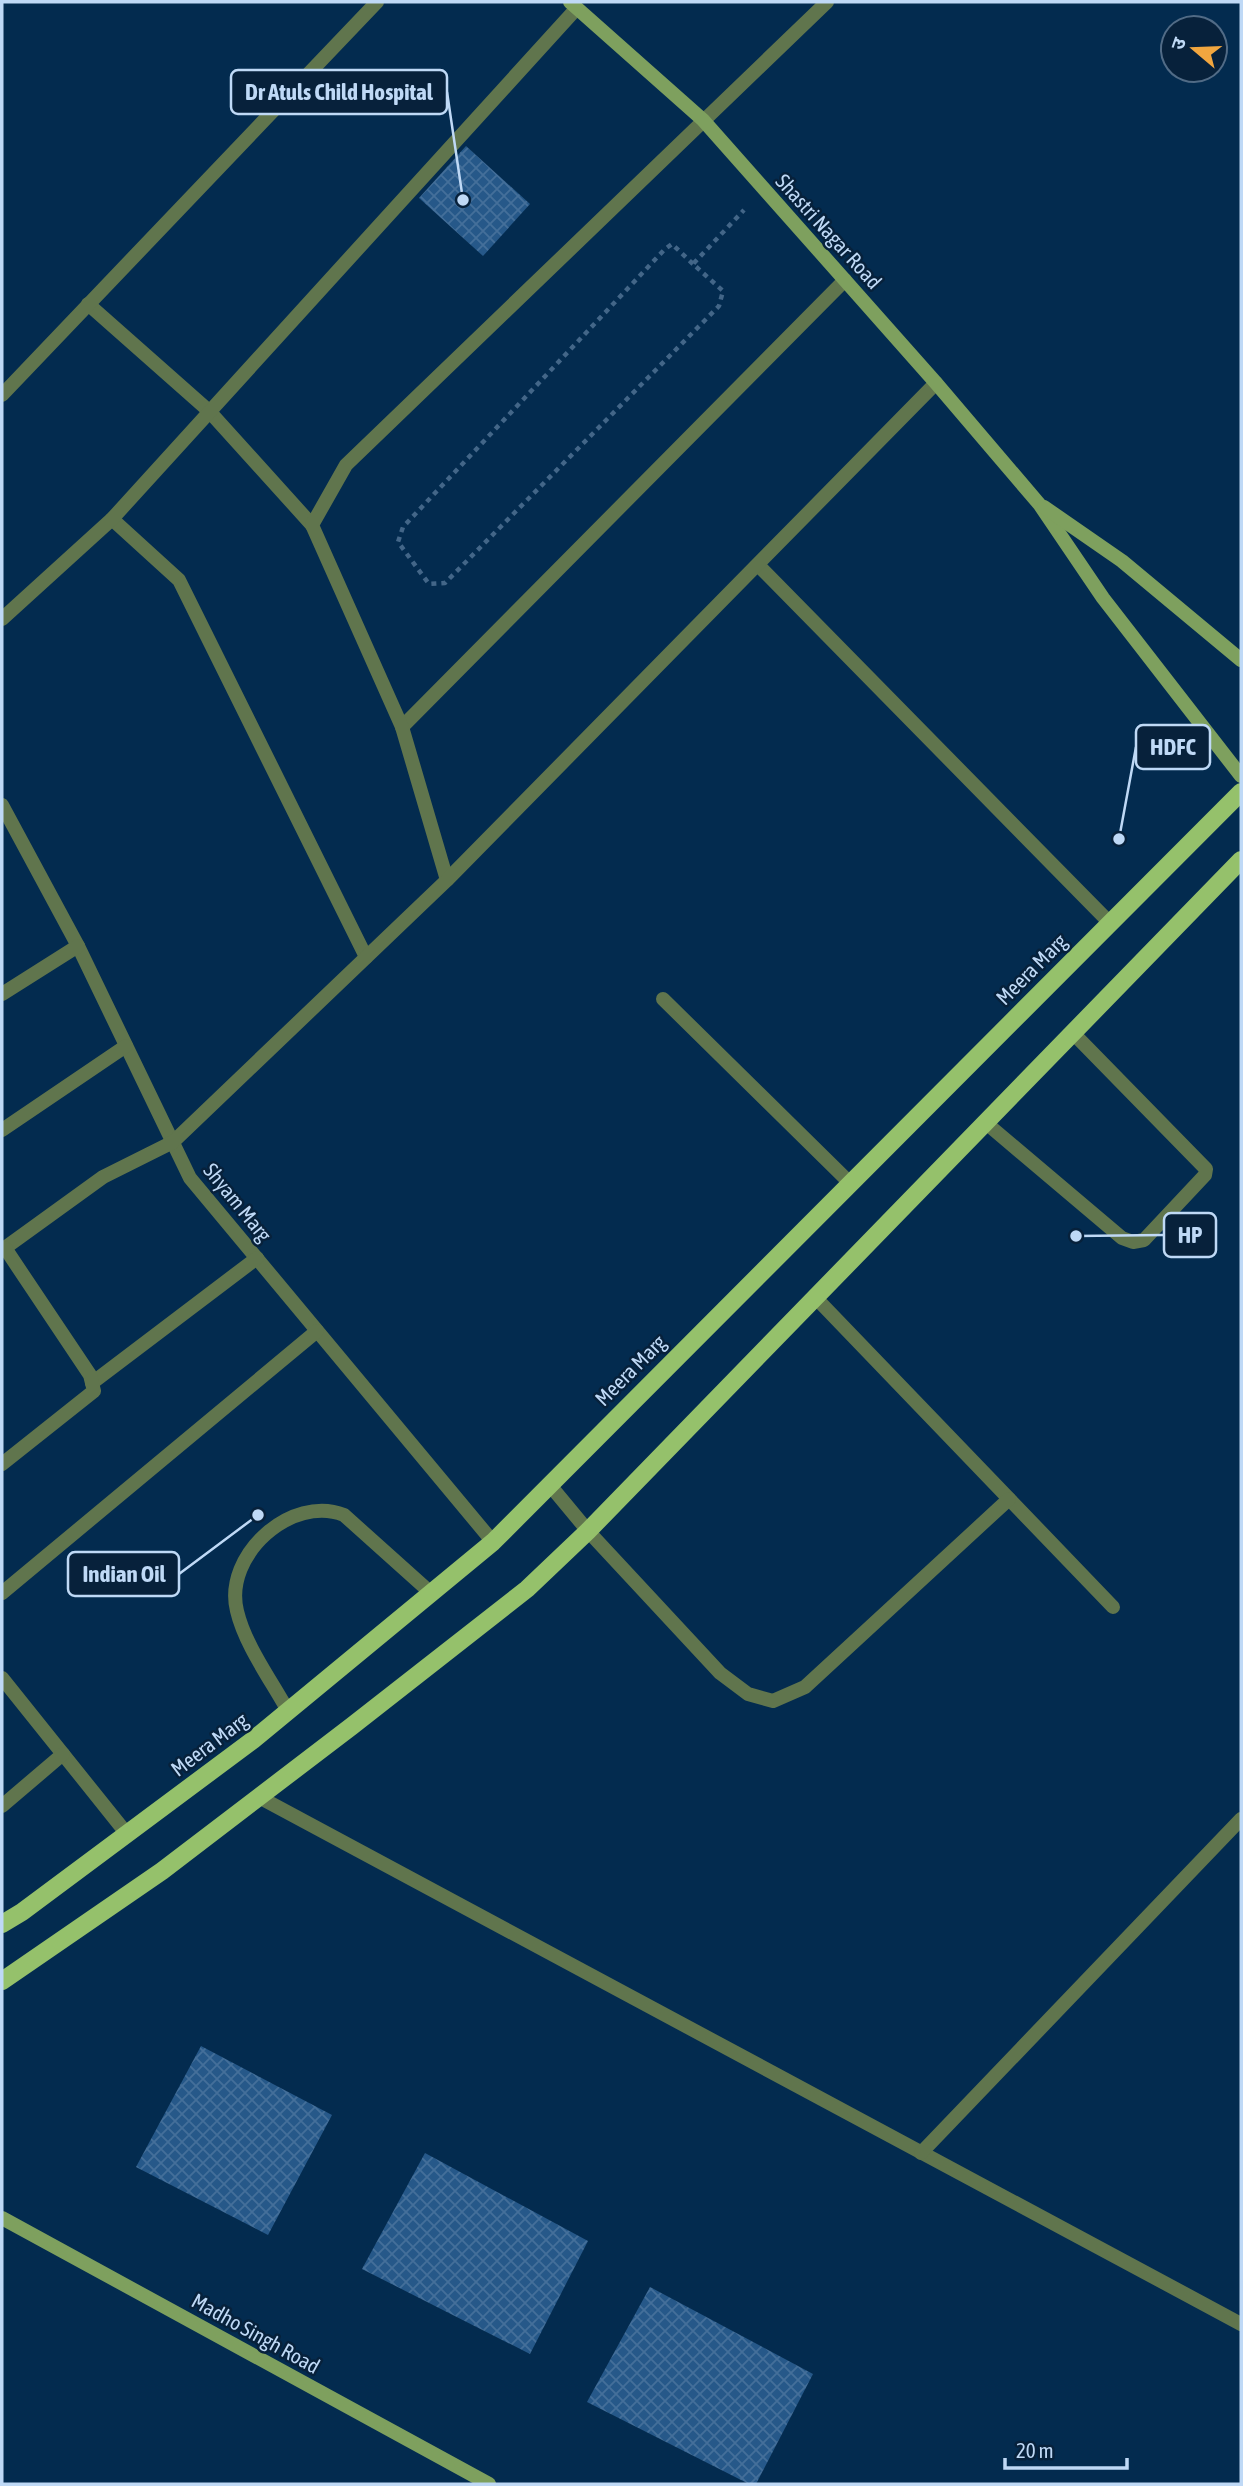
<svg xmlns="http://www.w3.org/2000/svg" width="1243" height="2486" viewBox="0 0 1243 2486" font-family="'Asap Condensed','Noto Sans Devanagari',sans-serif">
<defs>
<pattern id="building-cross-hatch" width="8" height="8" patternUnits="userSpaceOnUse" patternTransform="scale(1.75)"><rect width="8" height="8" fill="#265889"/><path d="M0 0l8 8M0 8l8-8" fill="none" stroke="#446f9a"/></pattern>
</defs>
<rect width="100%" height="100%" fill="#032b4f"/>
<g fill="url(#building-cross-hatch)">
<path d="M 466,146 L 530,204 L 483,256 L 419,198 Z"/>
<path d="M 201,2046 L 332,2115 L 268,2235 L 136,2167 Z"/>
<path d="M 425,2153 L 588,2241 L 530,2354 L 362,2269 Z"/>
<path d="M 650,2287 L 813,2374 L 756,2484 L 749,2484 L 587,2402 Z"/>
</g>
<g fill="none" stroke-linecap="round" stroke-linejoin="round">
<path stroke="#436688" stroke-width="4.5" stroke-dasharray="5 5" stroke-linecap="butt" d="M 693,264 L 672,244 L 665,249 L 403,527 L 398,542 L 429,584 L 445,583 L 719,306 L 723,291 L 693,264 L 744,210"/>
<g stroke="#60754d" stroke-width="14">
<path d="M 663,999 L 850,1183"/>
<path d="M 986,1123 L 1122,1238 L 1133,1242 L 1144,1240 L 1205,1175 L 1206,1169 L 1073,1033"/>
<path d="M 815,1297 L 1113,1607"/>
<path d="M 549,1484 L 588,1531 L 720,1673 L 748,1694 L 773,1701 L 805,1687 L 1009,1499"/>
<path d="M 2,1678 L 127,1834"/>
<path d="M 288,1711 C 271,1680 245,1645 237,1611 C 223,1555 292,1494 344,1515 L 431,1593"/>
<path d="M 2,1806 L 63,1754"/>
</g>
<g stroke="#60754d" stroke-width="14">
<path d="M 88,304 L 209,411 L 312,525"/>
<path d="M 2,395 L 377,2"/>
<path d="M 112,519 L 179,580 L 366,957"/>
<path d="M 758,565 L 1110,923"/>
<path d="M 2,619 L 112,519 L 576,9"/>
<path d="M 402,727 L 845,280"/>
<path d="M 2,805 L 78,946 L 190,1178 L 493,1542"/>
<path d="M 447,880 L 402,727 L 312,525 L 346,465 L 827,2"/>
<path d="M 2,994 L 78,946"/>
<path d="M 2,1130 L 126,1046"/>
<path d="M 2,1250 L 103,1177 L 173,1142 L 447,880 L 936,383"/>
<path d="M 92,1383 L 257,1258"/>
<path d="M 2,1464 L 94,1391 L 90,1375 L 5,1248"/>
<path d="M 2,1593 L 317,1331"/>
<path d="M 259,1797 L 1241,2324"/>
<path d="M 921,2153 L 1241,1819"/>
</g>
<g stroke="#7ea05e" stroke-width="14">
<path d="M 570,2 L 703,120 L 936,383 L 1040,505 L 1103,598 L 1241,776"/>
<path d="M 1044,507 L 1122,561 L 1241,660"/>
<path d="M 2,2218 L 489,2484"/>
</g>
<g stroke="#95c16b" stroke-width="18">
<path d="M 2,1924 L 22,1912 L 253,1740 L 493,1542 L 1241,792"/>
<path d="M 2,1981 L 162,1871 L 352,1726 L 527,1589 L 588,1531 L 1241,860"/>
</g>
</g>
<g text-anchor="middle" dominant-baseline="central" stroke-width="5" stroke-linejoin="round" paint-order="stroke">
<g font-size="21" fill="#bfd9f6" stroke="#07213b">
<text transform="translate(829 231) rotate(48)">Shastri Nagar Road</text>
<text transform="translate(1031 969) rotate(-45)">Meera Marg</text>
<text transform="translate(238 1202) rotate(51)">Shyam Marg</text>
<text transform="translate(630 1370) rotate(-45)">Meera Marg</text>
<text transform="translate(209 1744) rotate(-37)">Meera Marg</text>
<text transform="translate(256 2333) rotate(29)">Madho Singh Road</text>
</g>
</g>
<path fill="none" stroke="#bfd9f6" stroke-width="2.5" d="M463 200L447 92M1119 839L1136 747M1076 1236L1164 1235M258 1515L179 1574"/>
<g fill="#bfd9f6" stroke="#07213b" stroke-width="2.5">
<circle cx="463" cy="200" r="7"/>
<circle cx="1119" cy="839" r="7"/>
<circle cx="1076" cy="1236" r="7"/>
<circle cx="258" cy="1515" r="7"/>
</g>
<g fill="#07213b" stroke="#bfd9f6" stroke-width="2.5">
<rect x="231" y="70" width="216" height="44" rx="7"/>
<rect x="1136" y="725" width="74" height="44" rx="7"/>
<rect x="1164" y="1213" width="52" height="44" rx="7"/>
<rect x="68" y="1552" width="111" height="44" rx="7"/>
</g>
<g font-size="23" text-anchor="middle" font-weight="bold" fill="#bfd9f6">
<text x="339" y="100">Dr Atuls Child Hospital</text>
<text x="1173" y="755">HDFC</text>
<text x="1190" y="1243">HP</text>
<text x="124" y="1582">Indian Oil</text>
</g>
<rect width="1243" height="2486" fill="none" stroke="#bfd9f6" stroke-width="7"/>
<g transform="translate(1194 49) rotate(289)"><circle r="33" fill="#07213b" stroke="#516b86" stroke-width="2"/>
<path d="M0-5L12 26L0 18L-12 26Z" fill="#f1a63f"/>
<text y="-10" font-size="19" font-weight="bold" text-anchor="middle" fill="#bfd9f6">उ</text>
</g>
<path d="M1005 2458v10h122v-10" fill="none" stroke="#bfd9f6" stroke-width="3.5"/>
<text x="1016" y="2458" font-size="21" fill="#bfd9f6" stroke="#07213b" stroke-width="5" paint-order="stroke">20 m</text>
</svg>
